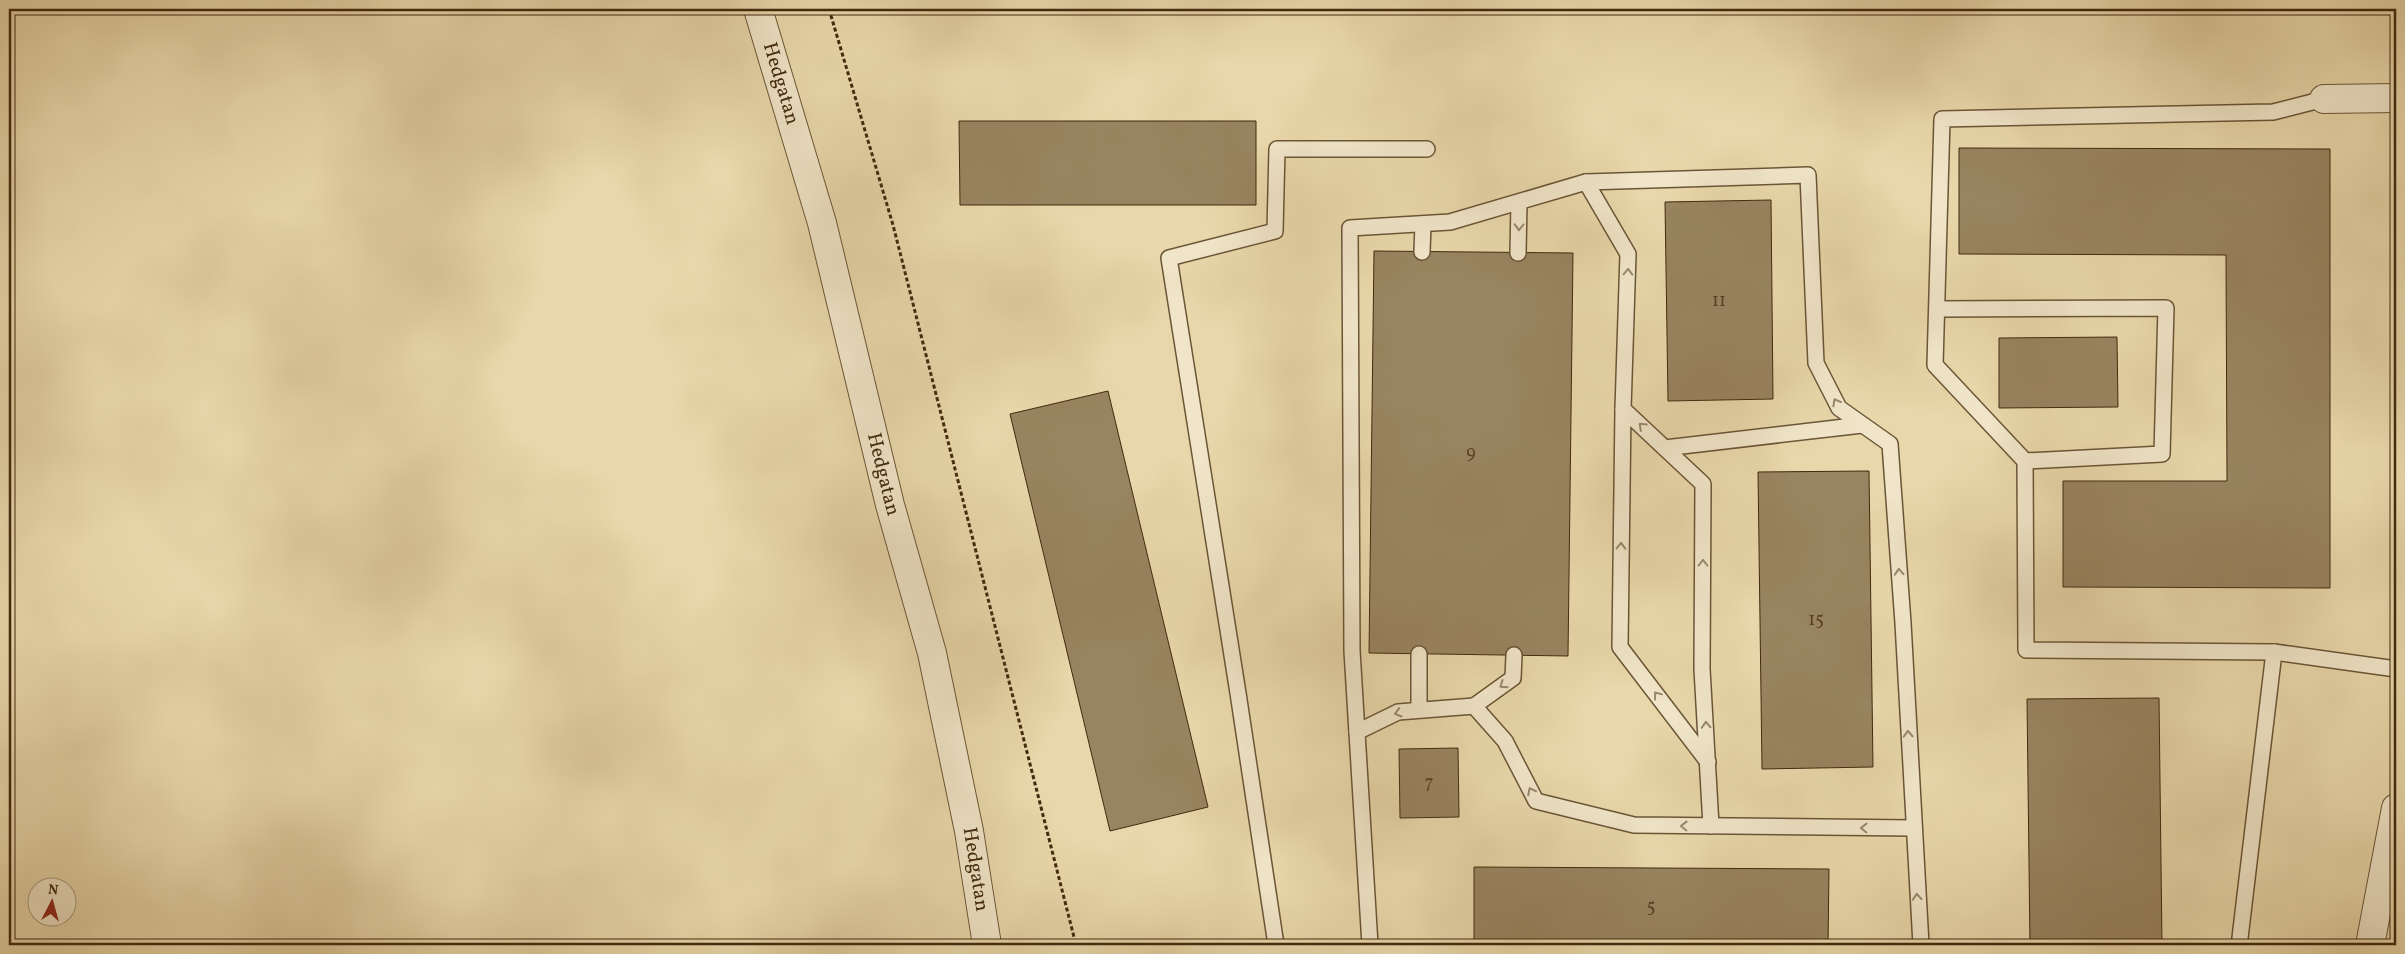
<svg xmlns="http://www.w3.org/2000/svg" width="2405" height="954" viewBox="0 0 2405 954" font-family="Vollkorn,serif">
<rect width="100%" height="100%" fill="#e8d7aa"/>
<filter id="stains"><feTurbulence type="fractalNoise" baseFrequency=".004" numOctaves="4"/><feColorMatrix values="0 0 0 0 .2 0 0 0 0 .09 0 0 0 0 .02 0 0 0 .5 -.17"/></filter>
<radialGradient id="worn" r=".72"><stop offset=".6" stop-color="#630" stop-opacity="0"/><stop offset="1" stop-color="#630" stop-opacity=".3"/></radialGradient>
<g fill="#988460" stroke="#412a0f">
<path d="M 959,121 L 1256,121 L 1256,205 L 960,205 Z"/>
<path d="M 1959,148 L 2330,149 L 2330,588 L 2063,587 L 2063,481 L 2227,481 L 2226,255 L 1959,254 Z"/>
<path d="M 1771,200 L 1773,399 L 1668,401 L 1665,202 Z"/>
<path d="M 1374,251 L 1573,253 L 1568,656 L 1369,653 Z"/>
<path d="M 2117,337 L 2118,407 L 1999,408 L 1999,338 Z"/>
<path d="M 1108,391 L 1208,807 L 1110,831 L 1010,414 Z"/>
<path d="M 1869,471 L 1873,767 L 1762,769 L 1758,472 Z"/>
<path d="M 2159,698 L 2162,945 L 2030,945 L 2027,699 Z"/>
<path d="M 1458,748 L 1459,817 L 1400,818 L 1399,749 Z"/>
<path d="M 1474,867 L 1829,869 L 1828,945 L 1474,945 Z"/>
</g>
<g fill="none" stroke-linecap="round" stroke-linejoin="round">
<defs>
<g id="service">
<path d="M 2324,99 L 2273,112 L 1942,119 L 1935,365 L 2025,461 L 2026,650 L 2274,652 L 2396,669"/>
<path d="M 1586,182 L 1628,254 L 1623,409 L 1703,484 L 1702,669 L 1711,826"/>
<path d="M 1422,252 L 1423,224"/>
<path d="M 1518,253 L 1519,202"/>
<path d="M 1937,309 L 2166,308 L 2162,454 L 2025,461"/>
<path d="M 1623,409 L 1620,647 L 1708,762"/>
<path d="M 1665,448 L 1862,425"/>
<path d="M 1474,706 L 1513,678 L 1514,655"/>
<path d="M 1419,710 L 1419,654"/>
<path d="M 1357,732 L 1398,712 L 1474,706 L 1505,741 L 1536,801 L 1634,825 L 1913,828"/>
<path d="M 2240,938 L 2274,652"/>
<path d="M 1276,945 L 1238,693 L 1169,258 L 1275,231 L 1277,149 L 1427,149"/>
<path d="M 1370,945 L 1352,651 L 1350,228 L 1450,222 L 1586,182 L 1808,175 L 1816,363 L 1839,408 L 1890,444 L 1903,623 L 1921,945"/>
</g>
<g id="minor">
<path d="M 2324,99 L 2396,98"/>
<path d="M 2370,945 L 2396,808"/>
</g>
<g id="tertiary">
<path id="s1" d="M 758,9 L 822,223 L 890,505 L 932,653 L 969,831 L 987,945"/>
</g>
</defs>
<use href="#service" stroke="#6b5536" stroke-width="18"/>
<use href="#minor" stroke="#6b5536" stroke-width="30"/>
<use href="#tertiary" stroke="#6b5536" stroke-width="30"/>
<path stroke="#412a0f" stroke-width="3" stroke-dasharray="4 2.5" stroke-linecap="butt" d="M 829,9 L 893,225 L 1076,945"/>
<use href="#service" stroke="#f0e5c8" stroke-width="15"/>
<use href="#minor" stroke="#f0e5c8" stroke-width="28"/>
<use href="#tertiary" stroke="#f0e5c8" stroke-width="28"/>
</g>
<defs><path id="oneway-chevron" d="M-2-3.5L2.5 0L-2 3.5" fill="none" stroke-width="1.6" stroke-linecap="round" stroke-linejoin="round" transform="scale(1.25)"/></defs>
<g stroke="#98886c">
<use href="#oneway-chevron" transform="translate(1519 227) rotate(91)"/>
<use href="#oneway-chevron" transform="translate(1628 272) rotate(-88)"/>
<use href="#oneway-chevron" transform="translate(1836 402) rotate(-119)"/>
<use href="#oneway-chevron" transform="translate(1642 426) rotate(-137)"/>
<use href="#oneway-chevron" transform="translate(1621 546) rotate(-89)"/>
<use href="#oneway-chevron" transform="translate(1703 563) rotate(-90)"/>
<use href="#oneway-chevron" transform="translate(1899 572) rotate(-94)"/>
<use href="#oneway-chevron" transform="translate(1503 685) rotate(145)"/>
<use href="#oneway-chevron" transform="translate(1657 695) rotate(-127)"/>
<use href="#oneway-chevron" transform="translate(1398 713) rotate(164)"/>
<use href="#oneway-chevron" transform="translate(1706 725) rotate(-93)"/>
<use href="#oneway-chevron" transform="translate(1908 734) rotate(-93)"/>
<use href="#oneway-chevron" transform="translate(1531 791) rotate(-117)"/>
<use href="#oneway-chevron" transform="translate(1684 826) rotate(-179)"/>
<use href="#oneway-chevron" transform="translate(1864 828) rotate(-179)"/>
<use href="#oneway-chevron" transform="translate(1917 897) rotate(-94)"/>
</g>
<g text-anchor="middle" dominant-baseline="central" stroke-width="5" stroke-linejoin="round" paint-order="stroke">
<g font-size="18" fill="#574023">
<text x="1719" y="301">11</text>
<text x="1471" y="453">9</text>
<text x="1816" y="620">15</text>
<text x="1429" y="783">7</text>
<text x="1651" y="907">5</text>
</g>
<g font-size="20" fill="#412a0f" stroke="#f0e5c8">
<text stroke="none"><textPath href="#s1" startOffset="78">Hedgatan</textPath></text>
<text stroke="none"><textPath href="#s1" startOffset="482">Hedgatan</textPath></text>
<text stroke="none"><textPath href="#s1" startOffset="888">Hedgatan</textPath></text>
</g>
</g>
<rect width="2405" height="954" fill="none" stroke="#e8d7aa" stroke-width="30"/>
<rect x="10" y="10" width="2385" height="934" fill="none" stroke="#412a0f" stroke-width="2.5"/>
<rect x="15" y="15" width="2375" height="924" fill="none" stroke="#412a0f"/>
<g transform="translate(52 902) rotate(6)"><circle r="24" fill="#f0e5c8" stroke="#aa9a7e"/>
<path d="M0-4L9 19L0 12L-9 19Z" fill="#8f2418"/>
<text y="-8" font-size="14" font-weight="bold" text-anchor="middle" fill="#412a0f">N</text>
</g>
<rect width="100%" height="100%" filter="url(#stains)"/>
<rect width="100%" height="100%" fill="url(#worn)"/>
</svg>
